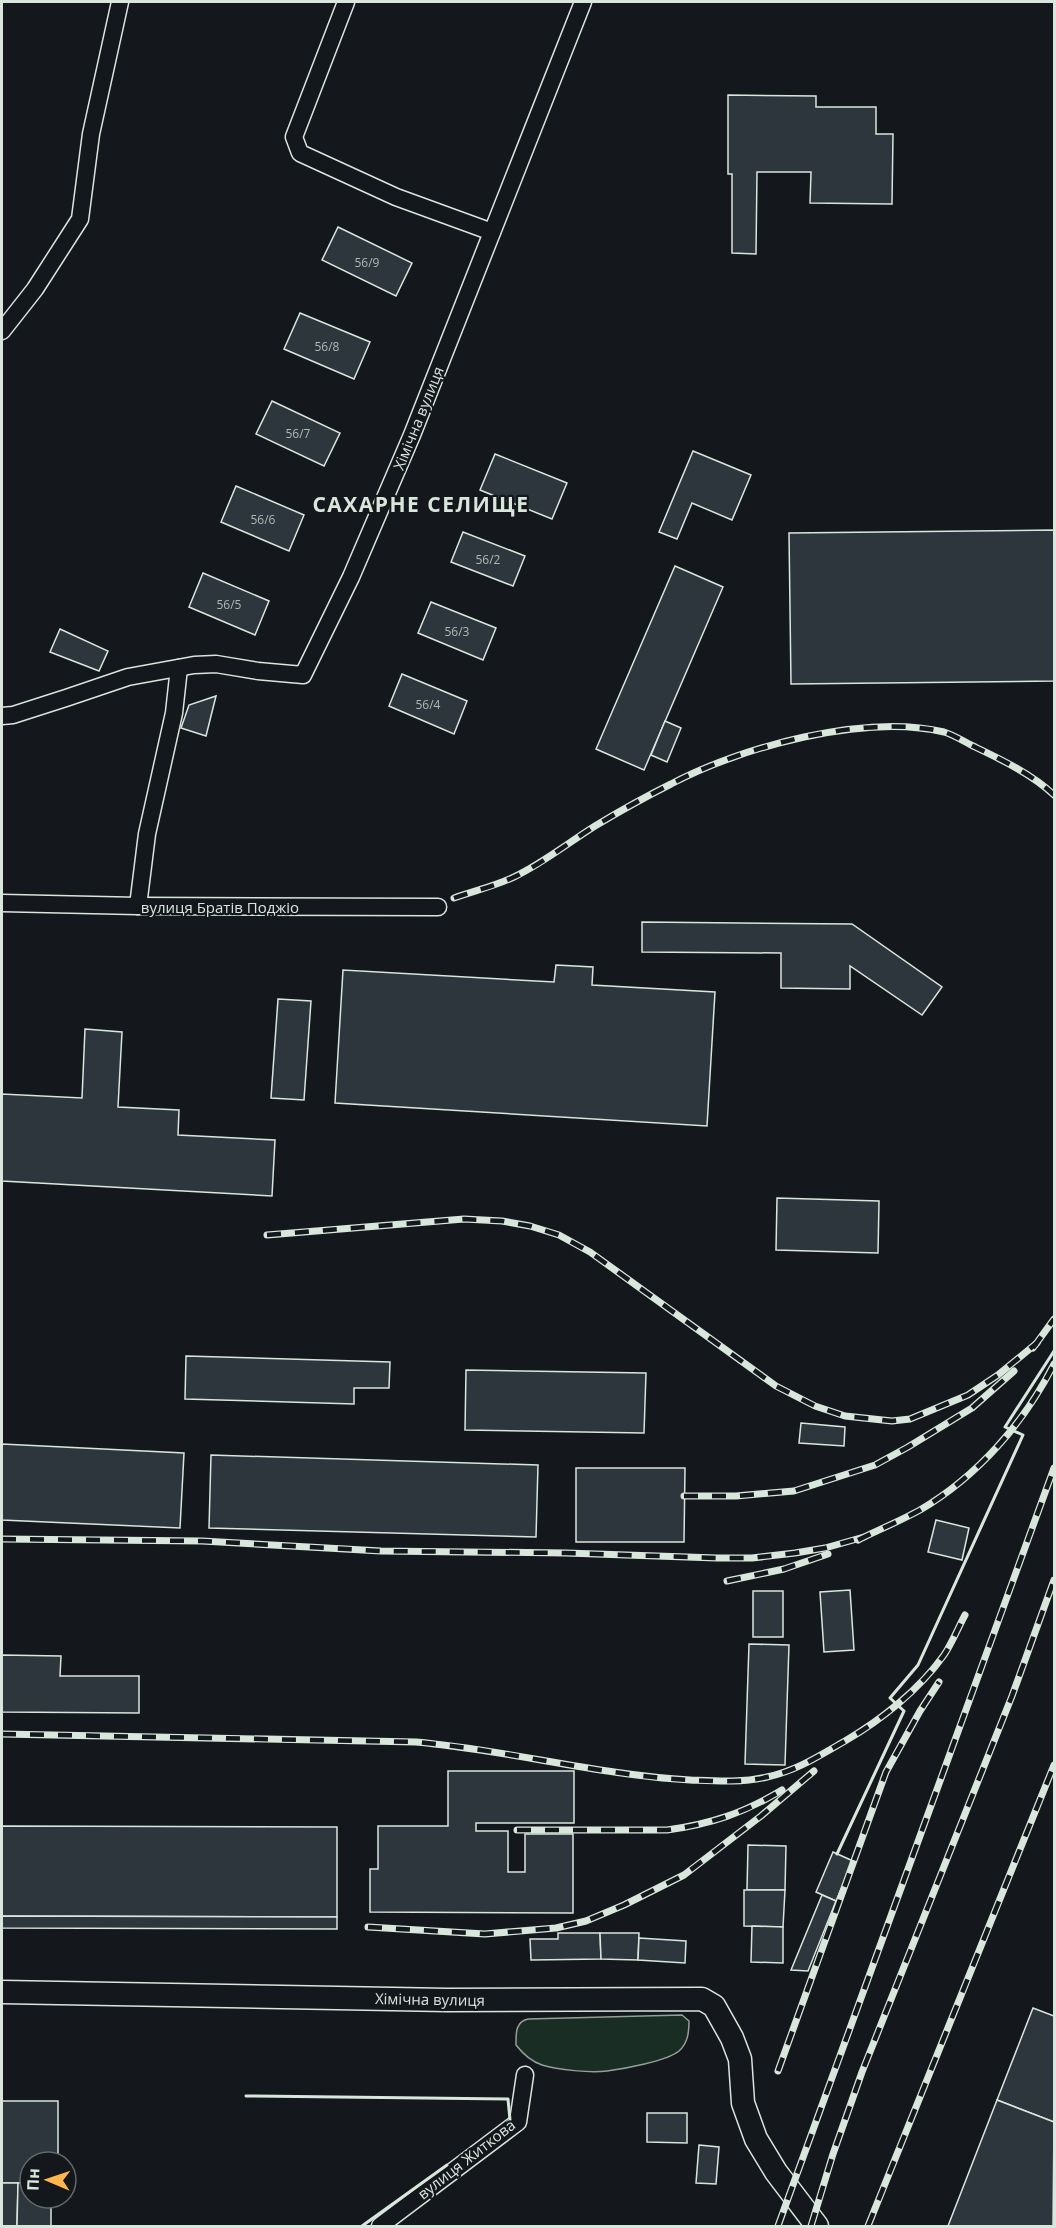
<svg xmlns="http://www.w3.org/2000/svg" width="1056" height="2228" viewBox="0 0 1056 2228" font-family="'Open Sans',sans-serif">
<rect width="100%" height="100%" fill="#14181c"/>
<path fill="#1a2d24" stroke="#939e99" stroke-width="1.5" d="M 682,2015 L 689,2021 C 689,2032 688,2043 679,2051 C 667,2061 623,2069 607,2071 C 590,2073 558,2070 542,2065 C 530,2061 523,2054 516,2045 C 516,2034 515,2022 528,2019 Z"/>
<g fill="#2c363c" stroke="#d8e6dc" stroke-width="1.5">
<path d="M 728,95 L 816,96 L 816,107 L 876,107 L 876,134 L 893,134 L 892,204 L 810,203 L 811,172 L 757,172 L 756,254 L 732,253 L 732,174 L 728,174 Z"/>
<path d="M 338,227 L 412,263 L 396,296 L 322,260 Z"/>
<path d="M 300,313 L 370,342 L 354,379 L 284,349 Z"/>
<path d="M 272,401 L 340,433 L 324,466 L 256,434 Z"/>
<path d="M 693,451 L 751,475 L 732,520 L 692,503 L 677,539 L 659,532 Z"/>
<path d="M 495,454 L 567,483 L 552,519 L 480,490 Z"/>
<path d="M 236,486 L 304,515 L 289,551 L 221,522 Z"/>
<path d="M 1054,530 L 1054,681 L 791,684 L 789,533 Z"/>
<path d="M 463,532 L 525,556 L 513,586 L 451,562 Z"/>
<path d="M 675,566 L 723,587 L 644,770 L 596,749 Z"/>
<path d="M 203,573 L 269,601 L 255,635 L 189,607 Z"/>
<path d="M 431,602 L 496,628 L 483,660 L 418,633 Z"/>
<path d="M 60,629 L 108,651 L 99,671 L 50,652 Z"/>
<path d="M 402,674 L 467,701 L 454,734 L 389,706 Z"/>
<path d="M 216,696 L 206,736 L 181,728 L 189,705 Z"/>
<path d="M 665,721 L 681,728 L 667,762 L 651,755 Z"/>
<path d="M 642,922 L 852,924 L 942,987 L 922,1015 L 850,966 L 850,989 L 781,988 L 781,953 L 642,952 Z"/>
<path d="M 556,965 L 593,967 L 592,985 L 715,992 L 707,1126 L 335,1103 L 343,970 L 554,982 Z"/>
<path d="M 278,999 L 311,1001 L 304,1100 L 271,1098 Z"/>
<path d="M 85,1029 L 122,1032 L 118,1107 L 179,1110 L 178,1135 L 275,1140 L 272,1196 L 2,1181 L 2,1094 L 82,1098 Z"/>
<path d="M 777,1198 L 879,1201 L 878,1253 L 776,1250 Z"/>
<path d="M 186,1356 L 390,1362 L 389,1388 L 354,1388 L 354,1404 L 185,1399 Z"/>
<path d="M 466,1370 L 646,1373 L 644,1433 L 465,1430 Z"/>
<path d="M 801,1423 L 845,1427 L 844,1446 L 799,1443 Z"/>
<path d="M 2,1444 L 184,1453 L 180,1528 L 2,1520 Z"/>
<path d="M 211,1455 L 538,1465 L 536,1537 L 209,1528 Z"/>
<path d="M 576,1468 L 685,1468 L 684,1542 L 576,1542 Z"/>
<path d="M 936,1520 L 969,1528 L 962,1560 L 928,1552 Z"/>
<path d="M 850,1590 L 854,1650 L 824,1652 L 820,1592 Z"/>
<rect x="753" y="1591" width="30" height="46"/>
<path d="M 749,1644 L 789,1645 L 785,1765 L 745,1764 Z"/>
<path d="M 2,1655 L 61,1656 L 60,1676 L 139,1676 L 139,1713 L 2,1712 Z"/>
<path d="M 448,1771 L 574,1771 L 574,1823 L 476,1823 L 476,1831 L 508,1831 L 508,1872 L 525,1872 L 525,1834 L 573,1834 L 573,1913 L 370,1912 L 370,1869 L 378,1869 L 378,1826 L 448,1826 Z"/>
<path d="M 2,1826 L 337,1827 L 337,1917 L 2,1916 Z"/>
<path d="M 748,1845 L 786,1846 L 785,1890 L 747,1890 Z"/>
<path d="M 833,1852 L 853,1861 L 836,1901 L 816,1892 Z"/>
<path d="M 744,1890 L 785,1890 L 783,1927 L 744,1926 Z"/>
<path d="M 822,1895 L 836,1901 L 808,1971 L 791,1970 Z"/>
<path d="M 2,1916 L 337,1917 L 337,1929 L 2,1928 Z"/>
<path d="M 752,1926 L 783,1927 L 783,1963 L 751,1962 Z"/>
<path d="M 558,1933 L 600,1933 L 601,1959 L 531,1960 L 530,1939 L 558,1939 Z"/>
<path d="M 600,1933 L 639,1933 L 638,1960 L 601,1959 Z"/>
<path d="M 639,1938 L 686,1941 L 685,1963 L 638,1960 Z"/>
<path d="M 1033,2008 L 1054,2016 L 1054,2122 L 997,2100 Z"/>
<path d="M 997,2100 L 1054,2122 L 1053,2226 L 948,2226 Z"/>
<path d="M 2,2101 L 58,2101 L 58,2162 L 30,2162 L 30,2183 L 2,2183 Z"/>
<path d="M 647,2113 L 687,2113 L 687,2143 L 647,2142 Z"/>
<path d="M 699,2145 L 719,2147 L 716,2184 L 696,2183 Z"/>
<path d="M 2,2183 L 18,2183 L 17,2226 L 2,2226 Z"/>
<path d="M 18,2183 L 30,2183 L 30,2198 L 51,2198 L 51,2226 L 17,2226 Z"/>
</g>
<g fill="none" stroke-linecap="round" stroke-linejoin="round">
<defs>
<g id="street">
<path d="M 346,2 L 294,137 L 300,153 L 396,197 L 492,232"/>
<path d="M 2,331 L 35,289 L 80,219 L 91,134 L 120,2"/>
<path d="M 2,716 L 13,715 L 66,698 L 128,677 L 194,665 L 216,664 L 258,671 L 303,675 L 351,577 L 412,435 L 583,2"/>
<path d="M 2,903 L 138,906 L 438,907"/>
<path d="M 138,906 L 147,834 L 174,713 L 179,668"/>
<path d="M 380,2226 L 518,2122 L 525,2075"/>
</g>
<path id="secondary" d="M 2,1992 L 447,2000 L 702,1999 L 714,2006 L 732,2038 L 740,2059 L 743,2103 L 756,2139 L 776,2172 L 817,2226"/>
</defs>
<use href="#street" stroke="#d8e6dc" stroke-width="19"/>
<use href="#secondary" stroke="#d8e6dc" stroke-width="25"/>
<use href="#street" stroke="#14181c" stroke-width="16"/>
<use href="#secondary" stroke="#14181c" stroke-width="22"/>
<defs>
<g id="rail">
<path d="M 454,898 C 474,891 495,886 514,877 C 543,863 568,843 595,826 C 620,811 645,797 671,784 C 741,747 865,713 944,732 C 954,735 963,741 973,746 C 1000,759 1032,774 1054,795"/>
<path d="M 267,1235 L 464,1219 L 502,1221 L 530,1226 L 559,1235 L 590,1252 L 776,1386 L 815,1406 L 845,1416 L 892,1421 L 910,1419 L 968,1395 L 998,1375 L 1037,1343"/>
<path d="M 1033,1348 L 1054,1319"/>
<path d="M 684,1496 L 736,1496 L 794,1491 L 875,1465 L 908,1447 L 972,1408 L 1014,1371"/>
<path d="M 2,1539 L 202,1541 L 381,1551 L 566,1553 L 717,1558 L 752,1558 L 795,1553 L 825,1548 L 864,1537"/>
<path d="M 858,1540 C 878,1530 900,1521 920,1510 C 978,1476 1024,1423 1054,1364"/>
<path d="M 727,1581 L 784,1569 L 828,1554"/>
<path d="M 2,1734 L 416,1742 C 508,1750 598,1775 690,1780 C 715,1781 742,1783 767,1777 C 796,1771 819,1756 845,1741 C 881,1720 919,1690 944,1655 C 952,1643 958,1628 965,1615"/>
<path d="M 517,1830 L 667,1830 C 711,1824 744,1813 782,1790"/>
<path d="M 368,1927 L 485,1934 L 556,1928 L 586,1921 L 624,1905 L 684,1875 L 761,1816 L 814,1771"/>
<path d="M 778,2071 L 886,1772 L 920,1711 L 939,1682"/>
<path d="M 778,2226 L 1054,1468"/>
<path d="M 811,2226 L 833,2154 L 862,2072 L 1012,1696 L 1054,1580"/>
<path d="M 868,2226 L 1054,1765"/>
</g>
</defs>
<use href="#rail" stroke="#d8e6dc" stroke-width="7"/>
<use href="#rail" stroke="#14181c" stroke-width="4.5" stroke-dasharray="14" stroke-linecap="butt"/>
<g stroke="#d8e6dc" stroke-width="3">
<path d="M 837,1854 L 904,1711 L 890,1698 L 918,1665 L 1023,1435 L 1005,1427 L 1054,1351"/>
<path d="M 246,2096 L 508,2099 L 510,2120 L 508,2122"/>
<path d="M 362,2226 L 447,2165"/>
</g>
</g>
<g text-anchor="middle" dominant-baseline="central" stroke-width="4.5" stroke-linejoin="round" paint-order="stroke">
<g font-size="12" fill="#adbab4">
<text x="367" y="262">56/9</text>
<text x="327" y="346">56/8</text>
<text x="298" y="433">56/7</text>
<text x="263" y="519">56/6</text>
<text x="488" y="559">56/2</text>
<text x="229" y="604">56/5</text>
<text x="457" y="631">56/3</text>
<text x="428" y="704">56/4</text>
</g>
<g font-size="15" fill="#d8e6dc" stroke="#14181c">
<text transform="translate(418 418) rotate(-68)">Хімічна вулиця</text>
<text x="220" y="907">вулиця Братів Поджіо</text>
<text transform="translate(430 1999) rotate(1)">Хімічна вулиця</text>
<text transform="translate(466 2159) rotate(-38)">вулиця Житкова</text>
</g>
<g font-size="21" font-weight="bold" letter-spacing="1.5" fill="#d8e6dc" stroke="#14181c">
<text x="421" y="504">САХАРНЕ СЕЛИЩЕ</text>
</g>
</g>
<rect width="1056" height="2228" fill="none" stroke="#d8e6dc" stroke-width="6"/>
<g transform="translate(48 2180) rotate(272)"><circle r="28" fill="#14181c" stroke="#626a69" stroke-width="1.5"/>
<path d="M0-4.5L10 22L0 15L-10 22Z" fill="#ffb74d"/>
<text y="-9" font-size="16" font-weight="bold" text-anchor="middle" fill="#d8e6dc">Пн</text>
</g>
</svg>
